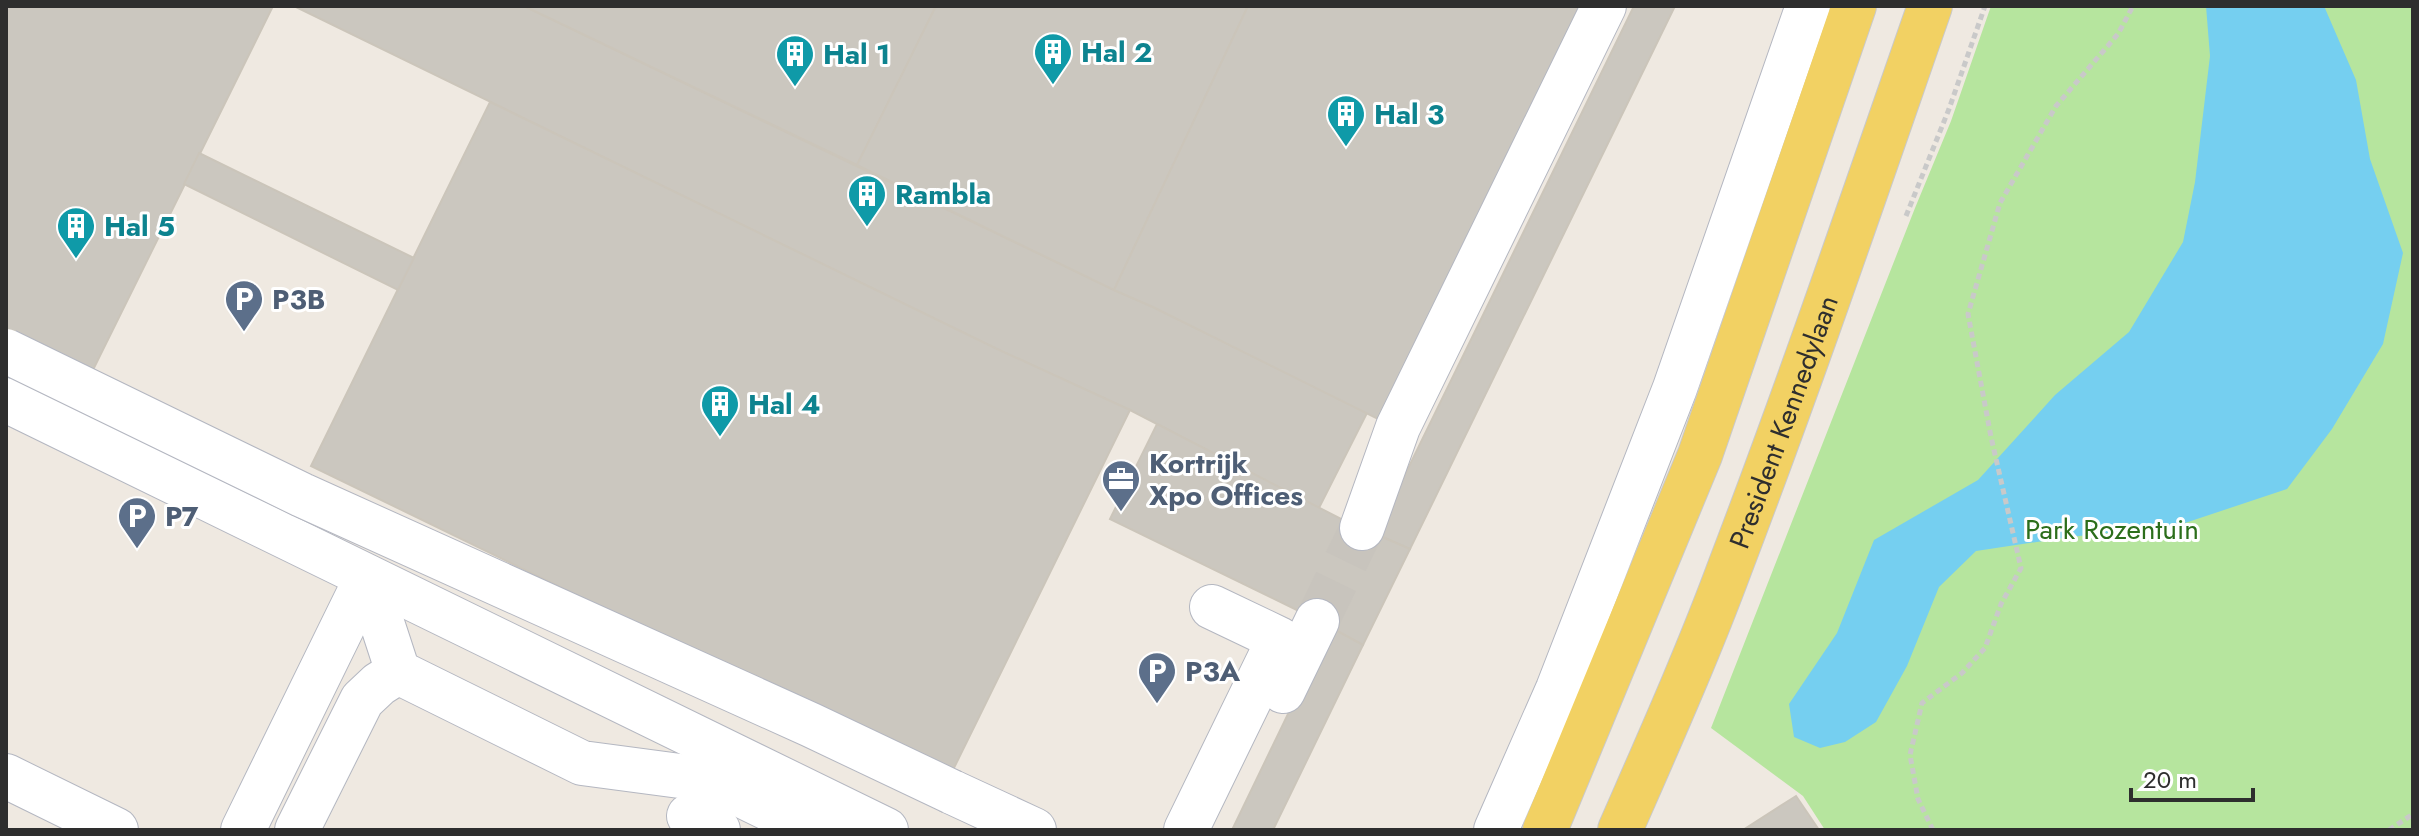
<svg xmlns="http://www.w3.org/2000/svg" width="2419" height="836" viewBox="0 0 2419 836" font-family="Jost,sans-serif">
<rect width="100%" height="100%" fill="#efe9e1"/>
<path fill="#b6e59e" d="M 1991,6 L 2413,6 L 2413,830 L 1825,830 L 1803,796 L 1711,728 L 1915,208 L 1951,121 Z"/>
<path fill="#75cff0" d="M 2206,6 L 2324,6 L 2356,80 L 2370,159 L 2403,253 L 2383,344 L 2332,429 L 2287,489 L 2179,525 L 2070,537 L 1976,551 L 1939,587 L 1907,666 L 1876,722 L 1845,742 L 1820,748 L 1794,737 L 1789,704 L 1837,633 L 1874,540 L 1978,480 L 2055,395 L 2129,332 L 2183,242 L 2195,182 L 2210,56 Z"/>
<g fill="#cbc7bf" stroke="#cbc5ba" stroke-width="2">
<path d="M 6,6 L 273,6 L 90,376 L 6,335 Z"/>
<path d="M 294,6 L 524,6 L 1114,290 L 1153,307 L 1367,413 L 1319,508 L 1130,410 L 997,349 Z"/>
<path d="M 524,6 L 936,6 L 857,165 Z"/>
<path d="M 936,6 L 1248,6 L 1114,290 L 857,165 Z"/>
<path d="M 1248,6 L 1581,6 L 1378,419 L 1153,307 L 1114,290 Z"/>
<path d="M 1634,6 L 1675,6 L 1410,549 L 1376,534 Z"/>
<path d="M 490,102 L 997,349 L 1130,410 L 950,776 L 311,466 Z"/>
<path d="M 199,153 L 414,258 L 398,290 L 184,184 Z"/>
<path d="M 1157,424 L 1343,520 L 1410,549 L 1363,645 L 1299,611 L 1110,519 Z"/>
<path d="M 1330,627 L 1363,645 L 1273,830 L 1232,830 Z"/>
<path d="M 1796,796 L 1819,830 L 1743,830 Z"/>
</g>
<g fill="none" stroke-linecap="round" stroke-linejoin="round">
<path stroke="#c8c4bd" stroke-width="44" stroke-dasharray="44 22" stroke-linecap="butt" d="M 1317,621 L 1362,528"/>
<defs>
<g id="minor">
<path d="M 6,400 L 886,830"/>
<path d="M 1362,528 L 1398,427 L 1604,6"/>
<path d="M 367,577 L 398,672 L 582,763 L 710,780 L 813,830"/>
<path d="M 1283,691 L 1317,621"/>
<path d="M 6,776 L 116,830"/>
<path d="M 952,792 L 1034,830"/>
<path d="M 689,816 L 718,830"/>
<path d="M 243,830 L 367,577"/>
<path d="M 297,830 L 362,700 L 379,684 L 398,672"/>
<path d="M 1186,830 L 1279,639 L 1212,607"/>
<path d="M 1496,830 L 1558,689 L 1675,388 L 1808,6"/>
</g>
<g id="major">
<path d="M 1545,830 L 1700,455 L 1854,6"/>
<path id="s1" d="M 1620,830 C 1658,743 1697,656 1730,567 C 1801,381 1865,193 1930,6"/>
</g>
</defs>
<use href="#minor" stroke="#b4b7c1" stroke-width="46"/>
<use href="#major" stroke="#c9c9c9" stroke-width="46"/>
<g stroke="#c9c9c9" stroke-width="5" stroke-dasharray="6 4" stroke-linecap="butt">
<path d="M 1906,216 L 1949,109 L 1985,6"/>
<path d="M 1933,830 L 1918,799 L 1910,755 L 1922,703 L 1962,673 L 1985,648 L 2001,604 L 2021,568 L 1991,437 L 1968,314 L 2000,203 L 2056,106 L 2118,34 L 2133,6"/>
<path d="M 2389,830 L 2413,814"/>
</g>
<use href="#minor" stroke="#fff" stroke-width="44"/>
<use href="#major" stroke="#f2d163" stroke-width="44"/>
<defs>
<path id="minor-bridge" d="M 6,351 L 302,495 L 811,725 L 952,792"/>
</defs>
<use href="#minor-bridge" stroke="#b4b7c1" stroke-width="46" stroke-linecap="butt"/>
<use href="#minor-bridge" stroke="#fff" stroke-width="44"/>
</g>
<defs>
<symbol id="building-pin" viewBox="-11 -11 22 30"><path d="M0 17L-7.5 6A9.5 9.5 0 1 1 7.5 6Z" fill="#0f9aa8" stroke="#fff"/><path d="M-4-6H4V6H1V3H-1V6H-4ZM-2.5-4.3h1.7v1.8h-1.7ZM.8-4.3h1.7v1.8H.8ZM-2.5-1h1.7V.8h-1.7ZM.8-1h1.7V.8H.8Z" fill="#fff"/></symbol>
<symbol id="parking-pin" viewBox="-11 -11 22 30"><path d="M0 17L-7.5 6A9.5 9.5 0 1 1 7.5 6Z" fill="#5c6f8a" stroke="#fff"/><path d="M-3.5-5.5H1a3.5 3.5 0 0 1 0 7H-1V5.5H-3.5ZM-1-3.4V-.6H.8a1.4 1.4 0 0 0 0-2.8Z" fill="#fff"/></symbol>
<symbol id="office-pin" viewBox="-11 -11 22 30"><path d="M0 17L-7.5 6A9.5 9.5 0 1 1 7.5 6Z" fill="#5c6f8a" stroke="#fff"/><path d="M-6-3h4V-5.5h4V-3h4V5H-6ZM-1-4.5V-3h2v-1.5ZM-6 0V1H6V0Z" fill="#fff"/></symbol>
</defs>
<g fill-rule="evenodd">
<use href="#building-pin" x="1031" y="30" width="44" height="60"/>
<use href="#building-pin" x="773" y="32" width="44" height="60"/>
<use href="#building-pin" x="1324" y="92" width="44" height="60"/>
<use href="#building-pin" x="845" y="172" width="44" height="60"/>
<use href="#building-pin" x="54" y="204" width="44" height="60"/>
<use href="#parking-pin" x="222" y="277" width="44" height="60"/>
<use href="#building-pin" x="698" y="382" width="44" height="60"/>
<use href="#office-pin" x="1099" y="457" width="44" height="60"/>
<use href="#parking-pin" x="115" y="494" width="44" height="60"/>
<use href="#parking-pin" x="1135" y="649" width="44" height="60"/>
</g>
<g text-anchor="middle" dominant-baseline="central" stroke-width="6" stroke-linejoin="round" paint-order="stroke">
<g font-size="28" font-weight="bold" fill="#0d838f" stroke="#fff" text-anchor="start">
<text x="1081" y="52">Hal 2</text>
<text x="823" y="54">Hal 1</text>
<text x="1374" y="114">Hal 3</text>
<text x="895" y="194">Rambla</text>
<text x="104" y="226">Hal 5</text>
<text x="748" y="404">Hal 4</text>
</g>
<g font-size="28" font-weight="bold" fill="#4e5e75" stroke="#fff" text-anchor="start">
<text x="272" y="299">P3B</text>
<text x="1149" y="463">Kortrijk<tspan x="1149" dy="32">Xpo Offices</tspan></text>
<text x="165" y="516">P7</text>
<text x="1185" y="671">P3A</text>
</g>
<g font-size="28" fill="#2e2e2e" stroke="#fff">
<text stroke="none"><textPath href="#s1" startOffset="440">President Kennedylaan</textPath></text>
</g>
<g font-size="28" fill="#2c6e1b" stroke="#fff">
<text x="2112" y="529">Park Rozentuin</text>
</g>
</g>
<rect width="2419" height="836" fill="none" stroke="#2e2e2e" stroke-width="16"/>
<path d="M2131 788v12h122v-12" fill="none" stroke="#2e2e2e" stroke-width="4"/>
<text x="2143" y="788" font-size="24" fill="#2e2e2e" stroke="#ffffff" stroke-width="6" paint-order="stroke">20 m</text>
</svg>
